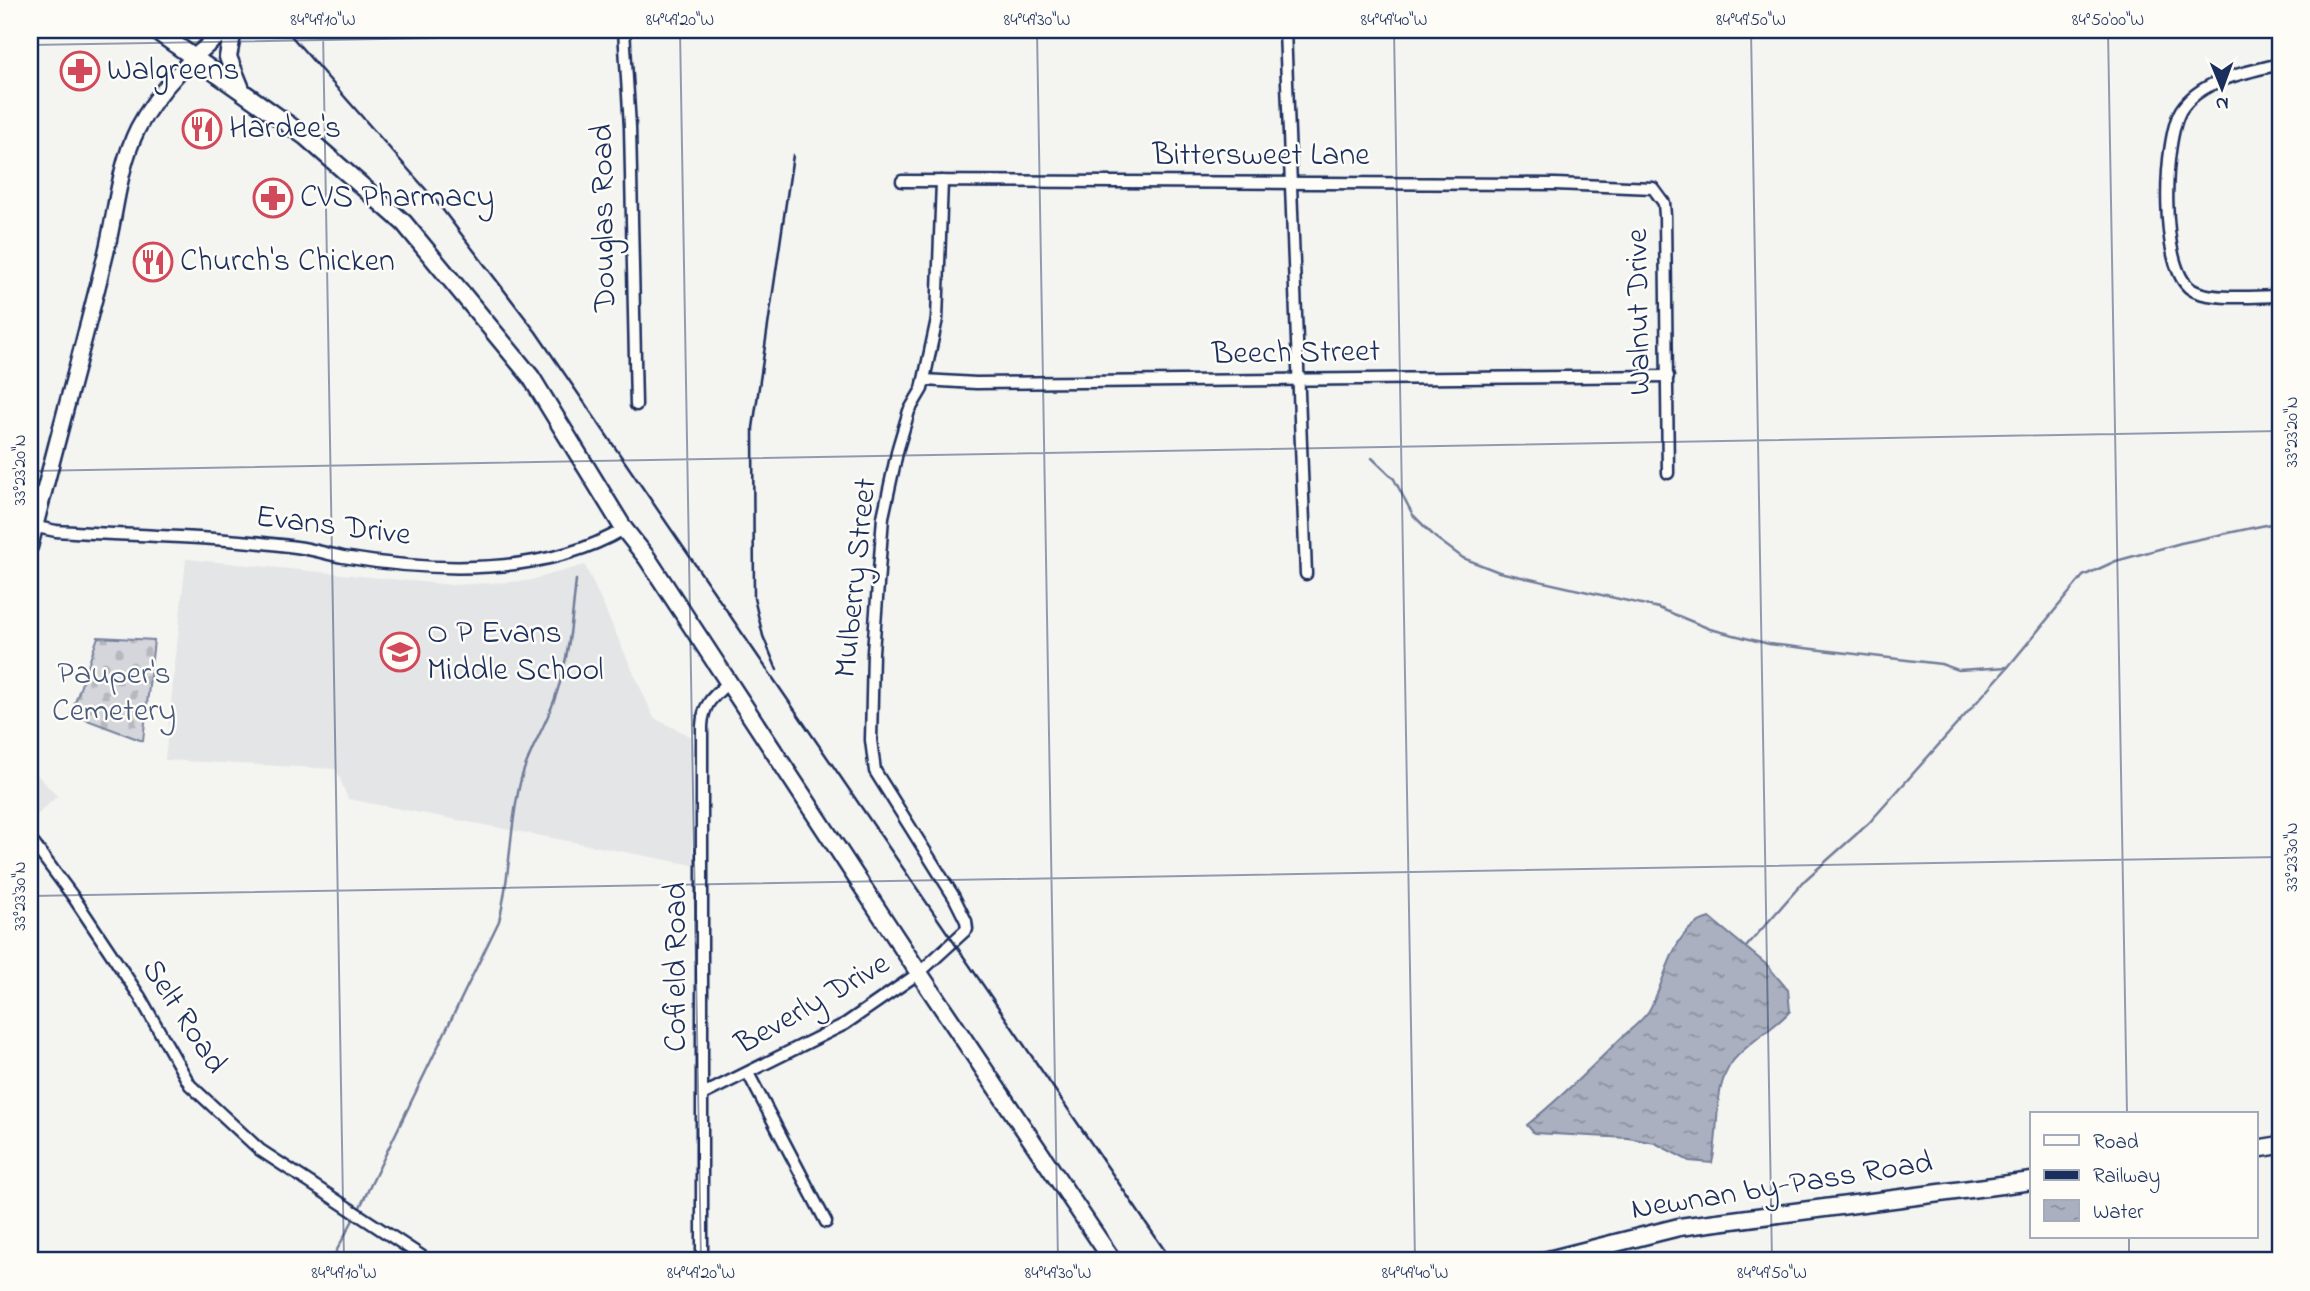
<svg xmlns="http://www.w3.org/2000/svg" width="2310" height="1291" viewBox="0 0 2310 1291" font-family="'Indie Flower',sans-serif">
<defs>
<pattern id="cemetery-stones" width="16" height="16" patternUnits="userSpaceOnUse" patternTransform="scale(1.75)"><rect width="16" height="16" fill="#d4d6db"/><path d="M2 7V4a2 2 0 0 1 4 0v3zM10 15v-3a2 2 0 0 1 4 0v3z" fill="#b5b8be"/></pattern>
<pattern id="water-ripples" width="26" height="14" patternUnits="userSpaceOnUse" patternTransform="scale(1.75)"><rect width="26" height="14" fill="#aab0bf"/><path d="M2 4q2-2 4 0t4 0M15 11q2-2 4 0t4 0" fill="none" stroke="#8a909e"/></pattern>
</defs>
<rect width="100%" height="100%" fill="#f4f4f1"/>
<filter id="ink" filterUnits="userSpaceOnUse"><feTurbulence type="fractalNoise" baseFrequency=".0143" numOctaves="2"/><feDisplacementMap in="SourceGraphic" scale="14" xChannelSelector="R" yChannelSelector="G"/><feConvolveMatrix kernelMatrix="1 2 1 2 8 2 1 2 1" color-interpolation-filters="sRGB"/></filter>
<g filter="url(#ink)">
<g fill="#e4e5e6">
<path d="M 186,559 L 452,585 L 527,581 L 585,565 L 654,718 L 692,737 L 693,865 L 348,799 L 336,769 L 165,760 Z"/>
<path d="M 30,767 L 57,796 L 34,818 L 30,814 Z"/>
</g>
<path fill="url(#cemetery-stones)" stroke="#78829c" stroke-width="2" d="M 98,637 L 154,640 L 143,741 L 71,714 Z"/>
<path fill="url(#water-ripples)" stroke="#717c98" stroke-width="2" d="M 1710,918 L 1767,965 L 1788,990 L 1790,1011 C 1773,1030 1749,1041 1733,1061 C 1712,1087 1720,1132 1712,1163 L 1689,1161 L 1655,1143 L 1628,1138 L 1534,1133 L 1527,1125 C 1559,1099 1588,1071 1617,1042 C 1627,1032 1640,1023 1648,1012 C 1667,982 1670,927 1710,918 Z"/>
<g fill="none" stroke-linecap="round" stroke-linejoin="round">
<g stroke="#717c98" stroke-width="2.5">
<path d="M 1372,458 L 1394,479 L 1413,515 L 1436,538 L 1463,558 L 1499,572 L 1659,608 L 1710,629 L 1769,644 L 1941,664 L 1958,670 L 2008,667"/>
<path d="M 1746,947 L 1805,880 L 1869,823 L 2008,667 L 2083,576 L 2116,561 L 2181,543 L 2280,522"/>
<path d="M 360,1207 L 499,921 C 511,875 509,826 521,779 C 529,750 547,724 556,695 C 569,658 572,619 576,580"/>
<path d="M 331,1261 L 353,1220"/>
</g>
<defs>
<g id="street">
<path d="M 624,30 L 630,127 L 636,405"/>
<path d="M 1285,30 L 1306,574"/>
<path d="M 2280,64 C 2248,72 2201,79 2181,110 C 2163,141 2159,267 2191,289 C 2208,301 2258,296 2280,296"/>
<path d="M 902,181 L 1555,184 L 1653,188 L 1664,203 L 1665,216 L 1668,473"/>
<path d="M 924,380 L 976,383 L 1668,376"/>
<path d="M 32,526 L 56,531 C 135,536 217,536 296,547 C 312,549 327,554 343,557 C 433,572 543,577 624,529"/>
<path d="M 30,839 L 74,898 L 140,997 L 190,1085 L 260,1150 L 429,1261"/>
<path d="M 748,1073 L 826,1222"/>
<path d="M 704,1094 L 845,1024 L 919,973 L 967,929 L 966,921 L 954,897 L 875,771 L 871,740 L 873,652 L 883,517 L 898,448 L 909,411 L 922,389 L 937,319 L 942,181"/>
<path d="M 702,1261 L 702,726 C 703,705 712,697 728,683"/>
</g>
<path id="secondary" d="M 30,547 C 54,451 81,354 105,257 C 116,214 118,168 138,128 C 158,90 193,55 227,30"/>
<g id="primary">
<path d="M 155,30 L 306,137 L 404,223 L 531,377 L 624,529 L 647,558 L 919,973 L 1113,1261"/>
<path d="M 233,30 L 228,57 L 241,89"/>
<path d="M 2256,1149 L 2280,1145"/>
<path d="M 1544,1261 L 1679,1227 L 2032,1181"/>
</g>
</defs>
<use href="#street" stroke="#1b2f5e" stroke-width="15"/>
<use href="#secondary" stroke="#1b2f5e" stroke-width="19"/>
<use href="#primary" stroke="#1b2f5e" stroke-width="21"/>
<use href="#street" stroke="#fdfcf7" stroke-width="10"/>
<use href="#secondary" stroke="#fdfcf7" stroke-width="14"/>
<use href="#primary" stroke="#fdfcf7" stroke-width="16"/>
<g stroke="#1b2f5e" stroke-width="2.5">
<path d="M 286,30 L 436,201 L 536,332 L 1172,1261"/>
<path d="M 777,670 L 763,636 L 754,598 L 753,428 L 793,155"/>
</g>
</g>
</g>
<path fill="none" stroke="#1b2f5e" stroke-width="2" stroke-opacity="0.45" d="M 323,30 L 344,1261M 680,30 L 701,1261M 1037,30 L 1058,1261M 1394,30 L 1415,1261M 1751,30 L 1772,1261M 2108,30 L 2127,1114M 30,45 L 912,30M 30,471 L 2280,431M 30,896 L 2280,857M 2129,1237 L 2129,1261"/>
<defs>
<symbol id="pharmacy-ring" viewBox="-11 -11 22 22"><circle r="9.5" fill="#fdfcf7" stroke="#d1495b" stroke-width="1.5"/><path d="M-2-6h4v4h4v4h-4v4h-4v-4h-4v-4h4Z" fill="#d1495b"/></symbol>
<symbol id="restaurant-ring" viewBox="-11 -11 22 22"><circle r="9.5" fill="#fdfcf7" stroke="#d1495b" stroke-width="1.5"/><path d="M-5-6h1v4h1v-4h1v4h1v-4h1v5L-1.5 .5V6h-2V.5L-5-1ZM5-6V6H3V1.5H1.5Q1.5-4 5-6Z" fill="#d1495b"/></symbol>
<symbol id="school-ring" viewBox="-11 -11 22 22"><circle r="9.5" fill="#fdfcf7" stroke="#d1495b" stroke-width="1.5"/><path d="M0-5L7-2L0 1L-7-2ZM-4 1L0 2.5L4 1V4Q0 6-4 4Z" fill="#d1495b"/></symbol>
</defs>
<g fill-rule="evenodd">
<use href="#pharmacy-ring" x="58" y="49" width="44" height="44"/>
<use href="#restaurant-ring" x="180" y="107" width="44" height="44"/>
<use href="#pharmacy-ring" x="251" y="176" width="44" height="44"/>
<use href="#restaurant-ring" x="131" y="240" width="44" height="44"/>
<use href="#school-ring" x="378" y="630" width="44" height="44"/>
</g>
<g text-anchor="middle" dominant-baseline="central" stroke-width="5" stroke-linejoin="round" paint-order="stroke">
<g font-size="32" fill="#1b2f5e" stroke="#fdfcf7" text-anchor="start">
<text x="107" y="71">Walgreens</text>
<text x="229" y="129">Hardee's</text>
<text x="300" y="198">CVS Pharmacy</text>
<text x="180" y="262">Church's Chicken</text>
<text x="427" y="634">O P Evans<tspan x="427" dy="37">Middle School</tspan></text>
</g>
<g font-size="32" fill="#1b2f5e" stroke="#fdfcf7">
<text x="1261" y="156">Bittersweet Lane</text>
<text transform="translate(605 218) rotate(-91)">Douglas Road</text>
<text transform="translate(1640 312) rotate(-91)">Walnut Drive</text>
<text transform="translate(1296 354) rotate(-1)">Beech Street</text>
<text transform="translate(333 527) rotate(7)">Evans Drive</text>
<text transform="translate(857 578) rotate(-84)">Mulberry Street</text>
<text transform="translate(677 967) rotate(-90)">Cofield Road</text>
<text transform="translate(813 1005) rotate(-30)">Beverly Drive</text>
<text transform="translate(183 1017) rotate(57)">Selt Road</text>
<text transform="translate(1782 1187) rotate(-9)">Newnan by-Pass Road</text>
</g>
<g font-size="32" fill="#49597d" stroke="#fdfcf7">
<text x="114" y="675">Pauper's<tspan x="114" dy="37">Cemetery</tspan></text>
</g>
</g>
<rect width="2310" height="1291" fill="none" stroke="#fdfcf7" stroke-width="77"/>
<rect x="2030" y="1112" width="228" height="126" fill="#fdfcf7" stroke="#a3aaba" stroke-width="2"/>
<rect x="2044" y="1135" width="35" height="10" fill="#fdfcf7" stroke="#a3aaba" stroke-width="2"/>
<text x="2093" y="1148" font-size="21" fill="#1b2f5e">Road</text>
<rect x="2044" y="1170" width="35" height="10" fill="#1b2f5e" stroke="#a3aaba" stroke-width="2"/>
<text x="2093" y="1182" font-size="21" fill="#1b2f5e">Railway</text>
<rect x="2044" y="1200" width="35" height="21" fill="url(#water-ripples)" stroke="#a3aaba" stroke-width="2"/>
<text x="2093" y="1218" font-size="21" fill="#1b2f5e">Water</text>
<g transform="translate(2222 88) rotate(179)" stroke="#fdfcf7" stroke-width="5" paint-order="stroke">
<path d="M0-5L12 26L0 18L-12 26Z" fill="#1b2f5e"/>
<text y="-10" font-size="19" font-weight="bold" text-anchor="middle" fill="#1b2f5e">N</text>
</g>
<rect x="38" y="38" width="2234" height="1214" fill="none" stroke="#1b2f5e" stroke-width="2.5"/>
<g font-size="18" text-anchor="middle" fill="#1b2f5e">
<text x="323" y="25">84°49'10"W</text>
<text x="680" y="25">84°49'20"W</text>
<text x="1037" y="25">84°49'30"W</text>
<text x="1394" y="25">84°49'40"W</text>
<text x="1751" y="25">84°49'50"W</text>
<text x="2108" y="25">84°50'00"W</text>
<text transform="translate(2291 432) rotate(-90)" y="6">33°23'20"N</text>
<text transform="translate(19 470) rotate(-90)" y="6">33°23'20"N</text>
<text transform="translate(2291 857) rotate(-90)" y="6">33°23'30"N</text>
<text transform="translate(19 896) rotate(-90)" y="6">33°23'30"N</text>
<text x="344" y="1278">84°49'10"W</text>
<text x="701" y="1278">84°49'20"W</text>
<text x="1058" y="1278">84°49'30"W</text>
<text x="1415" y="1278">84°49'40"W</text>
<text x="1772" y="1278">84°49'50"W</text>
</g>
</svg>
